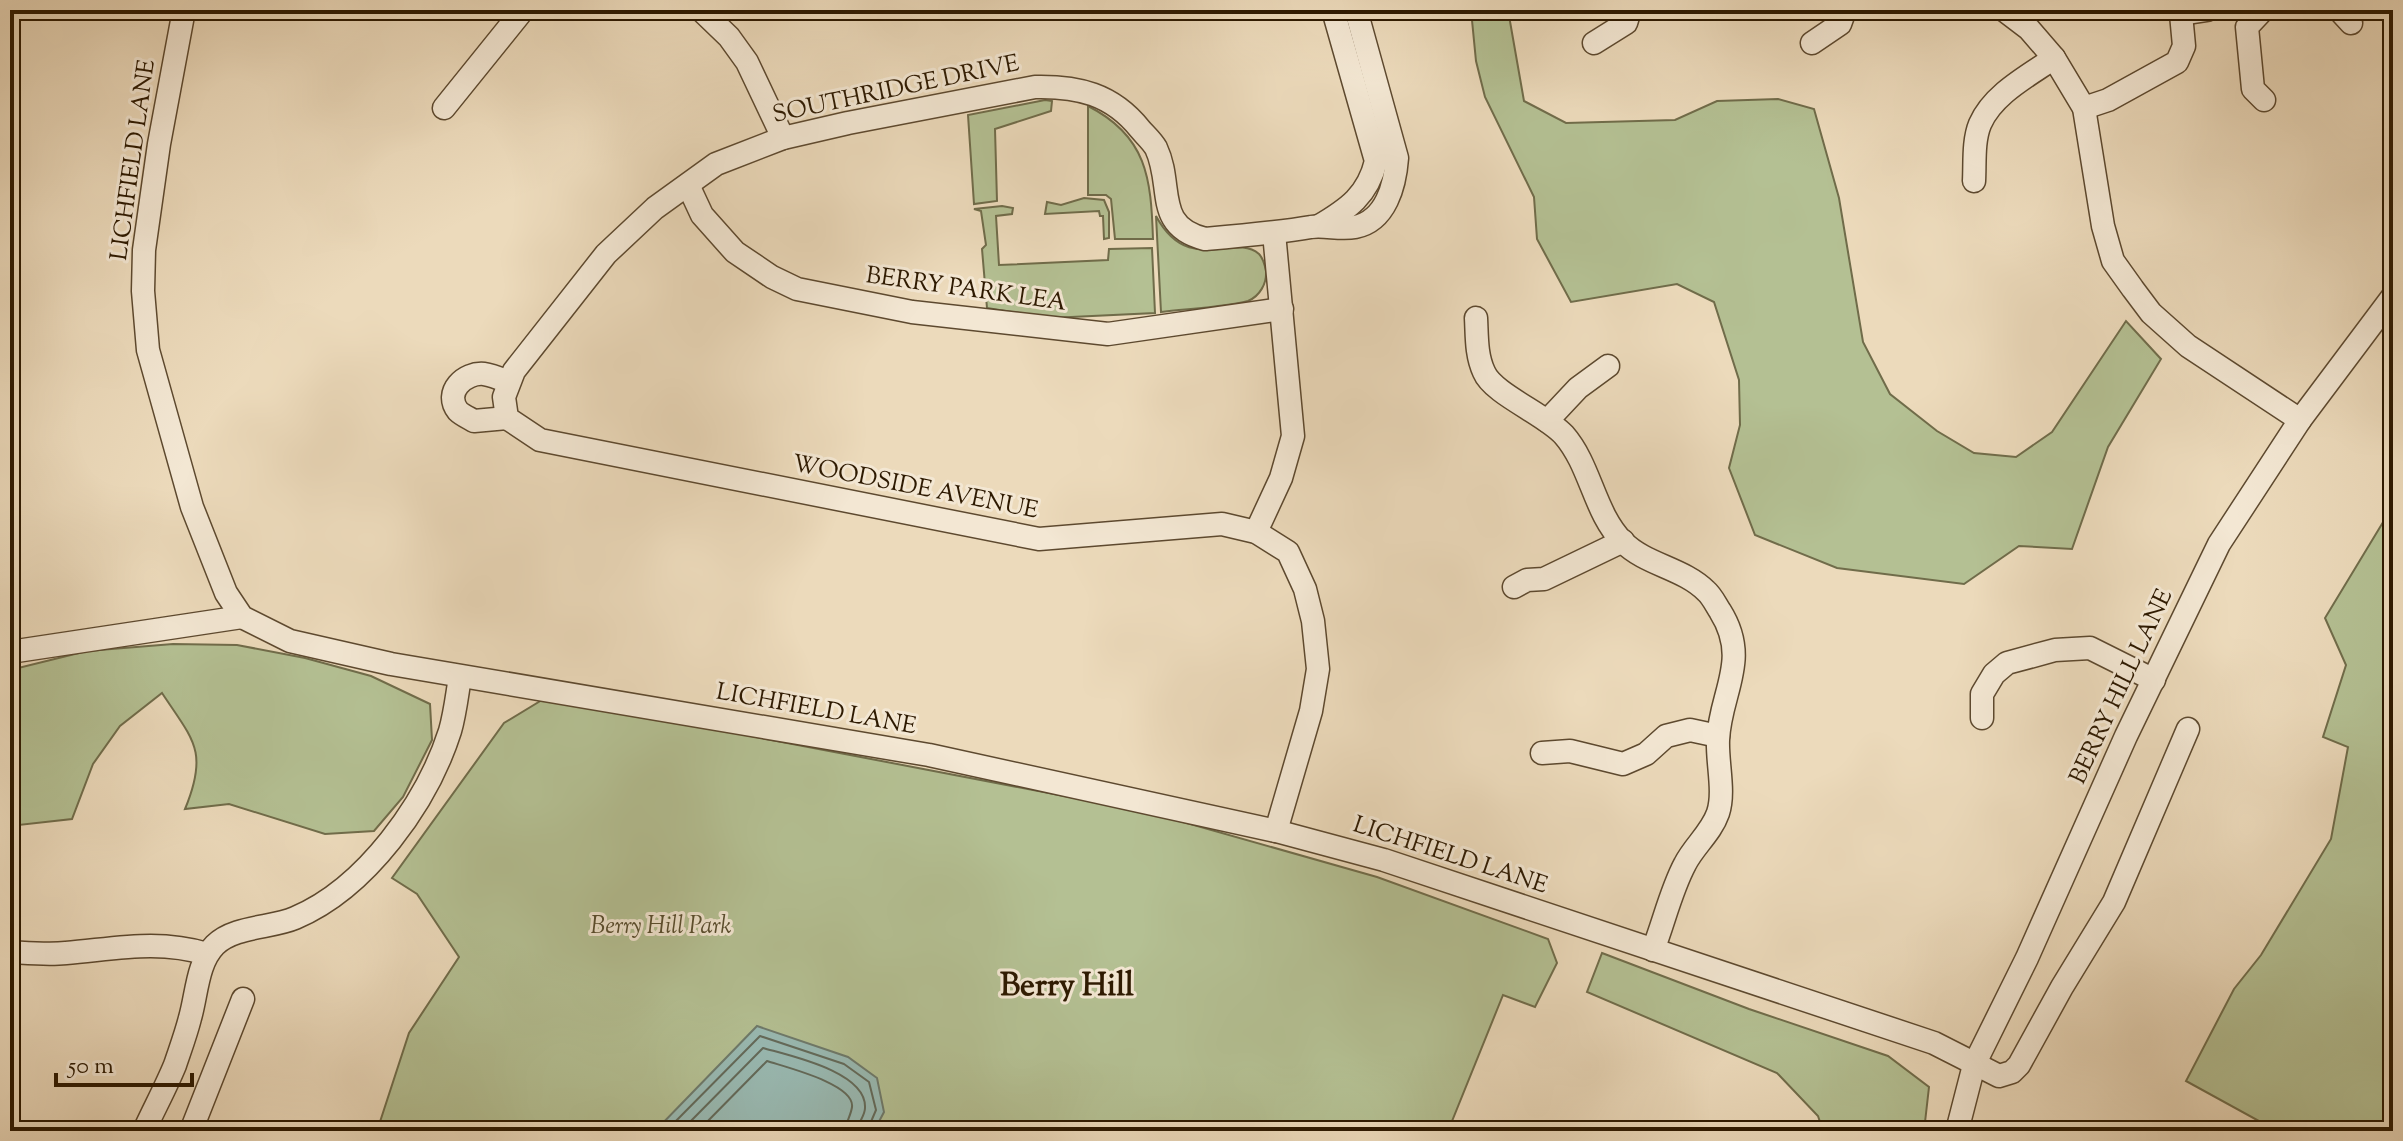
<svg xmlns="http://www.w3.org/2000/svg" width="2403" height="1141" viewBox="0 0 2403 1141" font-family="'Sorts Mill Goudy',serif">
<rect width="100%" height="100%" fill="#ecdabb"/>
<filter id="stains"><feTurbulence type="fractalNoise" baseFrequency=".0025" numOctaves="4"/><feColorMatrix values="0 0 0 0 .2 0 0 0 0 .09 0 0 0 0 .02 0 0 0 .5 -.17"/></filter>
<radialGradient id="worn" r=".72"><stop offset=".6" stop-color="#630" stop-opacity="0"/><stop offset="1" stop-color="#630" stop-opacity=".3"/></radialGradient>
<g fill="#b4c093" stroke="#706c4a" stroke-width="2">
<path d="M 1471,10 L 1508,10 L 1524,101 L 1566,123 L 1675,120 L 1717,101 L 1778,99 L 1814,109 L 1839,198 L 1863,342 L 1890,394 L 1937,431 L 1974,453 L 2016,457 L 2052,432 L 2126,321 L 2161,359 L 2108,447 L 2072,549 L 2019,546 L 1964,584 L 1837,568 L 1755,535 L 1729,468 L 1740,425 L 1739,380 L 1714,302 L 1677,284 L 1571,302 L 1537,239 L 1534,197 L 1485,97 L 1476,61 Z"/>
<path d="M 1045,100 L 1052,101 L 1051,111 L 995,129 L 997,201 L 974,204 L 968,115 Z"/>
<path d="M 1088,106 C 1147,136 1151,178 1153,239 L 1115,239 L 1111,199 L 1106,195 L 1088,195 Z"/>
<path d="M 1084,198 L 1104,200 L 1109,212 L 1109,238 L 1104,239 L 1103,216 L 1100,216 L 1099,211 L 1045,214 L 1047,202 L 1061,205 Z"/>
<path d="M 1002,206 L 1013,208 L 1012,214 L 996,216 L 999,265 L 1108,260 L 1109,249 L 1152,248 L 1155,313 L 1050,318 L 987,308 L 982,249 L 986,245 L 981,211 L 974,209 Z"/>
<path d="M 1156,216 C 1189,277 1234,232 1259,254 C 1263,258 1265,266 1266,271 C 1267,283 1260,296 1248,301 C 1228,307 1184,309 1161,312 Z"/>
<path d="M 2388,514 L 2393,514 L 2393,1131 L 2277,1131 L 2186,1081 L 2234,989 L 2261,955 L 2331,839 L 2348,747 L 2323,737 L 2346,665 L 2325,618 Z"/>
<path d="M 173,644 L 237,645 L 305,658 L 371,676 L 430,704 L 432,740 L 403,797 L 374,831 L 325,834 L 229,804 L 185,809 C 209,751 193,740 162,693 L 120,726 L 93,764 L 72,819 L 10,826 L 10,670 L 87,651 Z"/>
<path d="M 542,700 L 709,728 L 1148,812 L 1377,877 L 1548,939 L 1557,963 L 1535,1007 L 1503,995 L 1448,1131 L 377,1131 L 409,1033 L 459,957 L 417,894 L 392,878 L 504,723 Z"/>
<path d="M 1602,953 L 1749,1009 L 1888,1056 L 1929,1087 L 1924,1131 L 1823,1131 L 1818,1116 L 1777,1073 L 1587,992 Z"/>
</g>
<path fill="#99bab3" stroke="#6e7a6b" stroke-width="2" d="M 757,1026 L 848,1057 L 877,1078 L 884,1112 L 874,1131 L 655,1131 Z"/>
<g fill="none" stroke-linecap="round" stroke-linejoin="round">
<g stroke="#636a5a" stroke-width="2">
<path d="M 666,1131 L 760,1036 L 844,1064 L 869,1082 L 876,1110 L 867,1131"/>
<path d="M 681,1131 L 763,1048 C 791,1056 867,1072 865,1108 C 865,1116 858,1122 857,1131"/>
<path d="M 698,1131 L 767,1061 C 785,1067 855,1084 852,1107 C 851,1115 846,1122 845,1131"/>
</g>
<defs>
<g id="minor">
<path d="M 184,10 L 159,144 L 144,250 L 143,291 L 148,350 L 192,507 L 226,593 L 242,617 L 290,641 L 391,664 L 929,755 L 1276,831 L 1384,860 L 1934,1043 L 1999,1076 L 2012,1072 L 2019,1065 L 2062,987 L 2114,902 L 2188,729"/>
<path d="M 701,10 L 729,37 L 747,62 L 783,138"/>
<path d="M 2004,10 L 2029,29 L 2054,58 L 2084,108 L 2103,226 L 2113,261 L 2133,289 L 2151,313 L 2188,346 L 2300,420"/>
<path d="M 2263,10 L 2247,27 L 2253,89 L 2264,100"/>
<path d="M 2339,10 L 2351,23"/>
<path d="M 1594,43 L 1626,23 L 1630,10"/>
<path d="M 1812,43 L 1840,24 L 1845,10"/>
<path d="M 444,108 L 523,10"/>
<path d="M 2084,108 L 2108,100 L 2177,62 L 2184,46 L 2181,14 L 2207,10"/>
<path d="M 1974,181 C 1975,163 1973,141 1980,124 C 1993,94 2028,76 2054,58"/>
<path d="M 688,185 L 702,215 L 735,252 L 772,277 L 797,289 L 912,312 L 1108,334 L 1282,309"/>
<path d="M 1319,226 C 1348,209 1368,195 1376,161 L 1333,10"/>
<path d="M 1476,318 C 1477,336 1476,355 1484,372 C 1493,394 1545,414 1564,435 C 1591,466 1594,513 1623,542 C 1646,565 1683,568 1706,591 C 1712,596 1716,605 1720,611 C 1751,660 1720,692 1718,740 C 1717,763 1725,792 1718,813 C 1711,833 1694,846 1685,864 C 1671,890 1664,922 1653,950"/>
<path d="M 507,418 L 474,421 C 469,418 462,415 458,411 C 443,392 465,372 484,374 C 492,375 501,379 508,382"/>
<path d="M 1547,421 L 1578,388 L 1608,366"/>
<path d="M 1256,532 L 1281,478 L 1293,436 L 1274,233"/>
<path d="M 1514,587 L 1527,580 L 1544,579 L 1623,541"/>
<path d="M 10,652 L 242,617"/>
<path d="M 1982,718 L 1982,694 L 1994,674 L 2007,663 L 2055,650 L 2090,648 L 2154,680"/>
<path d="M 1542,753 L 1570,751 L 1623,764 L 1646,754 L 1666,736 L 1690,730 L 1718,736"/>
<path d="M 1276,831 L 1311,711 L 1318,669 L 1313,621 L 1305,589 L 1288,552 L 1256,532 L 1222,524 L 1039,539 L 540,440 L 507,418 L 504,397 L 514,371 L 606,254 L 655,208 L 716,164 L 783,138 L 848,123 L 1035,87 C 1078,86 1112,94 1140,129 C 1145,135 1152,141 1156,148 C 1174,186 1153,226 1205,239 C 1240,236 1276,233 1311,227 C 1325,225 1341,230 1355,227 C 1386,221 1395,185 1397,158 L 1356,10"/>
<path d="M 10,952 C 28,953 48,955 66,953 C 115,949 158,939 207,954"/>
<path d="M 144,1131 C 154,1109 166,1087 175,1065 C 180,1050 186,1034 190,1018 C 197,994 197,963 215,945 C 234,926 272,928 295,918 C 366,888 427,803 450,731 C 455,714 457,695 460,677"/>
<path d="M 191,1131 L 243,999"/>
<path d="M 1957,1131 L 1974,1065 L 2027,958 L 2126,736 L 2219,544 L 2300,420 L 2393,296"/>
</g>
</defs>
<use href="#minor" stroke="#5d492f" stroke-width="25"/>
<use href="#minor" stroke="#f3e7d3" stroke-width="22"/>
</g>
<g text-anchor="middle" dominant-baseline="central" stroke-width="6" stroke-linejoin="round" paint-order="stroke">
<g font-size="24" fill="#2d1900" stroke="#f3e7d3">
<text transform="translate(896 90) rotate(-12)">SOUTHRIDGE DRIVE</text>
<text transform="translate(134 160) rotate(-82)">LICHFIELD LANE</text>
<text transform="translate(966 290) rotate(8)">BERRY PARK LEA</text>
<text transform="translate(915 488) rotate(11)">WOODSIDE AVENUE</text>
<text transform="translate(2122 687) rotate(-65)">BERRY HILL LANE</text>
<text transform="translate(816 710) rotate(10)">LICHFIELD LANE</text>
<text transform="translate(1450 856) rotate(18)">LICHFIELD LANE</text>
</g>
<g font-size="24" font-style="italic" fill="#564b2c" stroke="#f3e7d3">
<text x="661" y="927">Berry Hill Park</text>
</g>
<g font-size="32" font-weight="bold" fill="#2d1900" stroke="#f3e7d3">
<text x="1067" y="987">Berry Hill</text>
</g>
</g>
<rect width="2403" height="1141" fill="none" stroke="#ecdabb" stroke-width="40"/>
<rect x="12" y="12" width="2379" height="1117" fill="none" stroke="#2d1900" stroke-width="4"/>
<rect x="20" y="20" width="2363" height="1101" fill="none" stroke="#2d1900" stroke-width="2"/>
<path d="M56 1073v12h136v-12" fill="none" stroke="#2d1900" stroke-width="4"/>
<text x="68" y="1073" font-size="24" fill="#2d1900" stroke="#f3e7d3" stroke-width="6" paint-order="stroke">50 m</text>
<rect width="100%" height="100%" filter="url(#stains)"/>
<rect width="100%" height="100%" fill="url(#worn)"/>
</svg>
